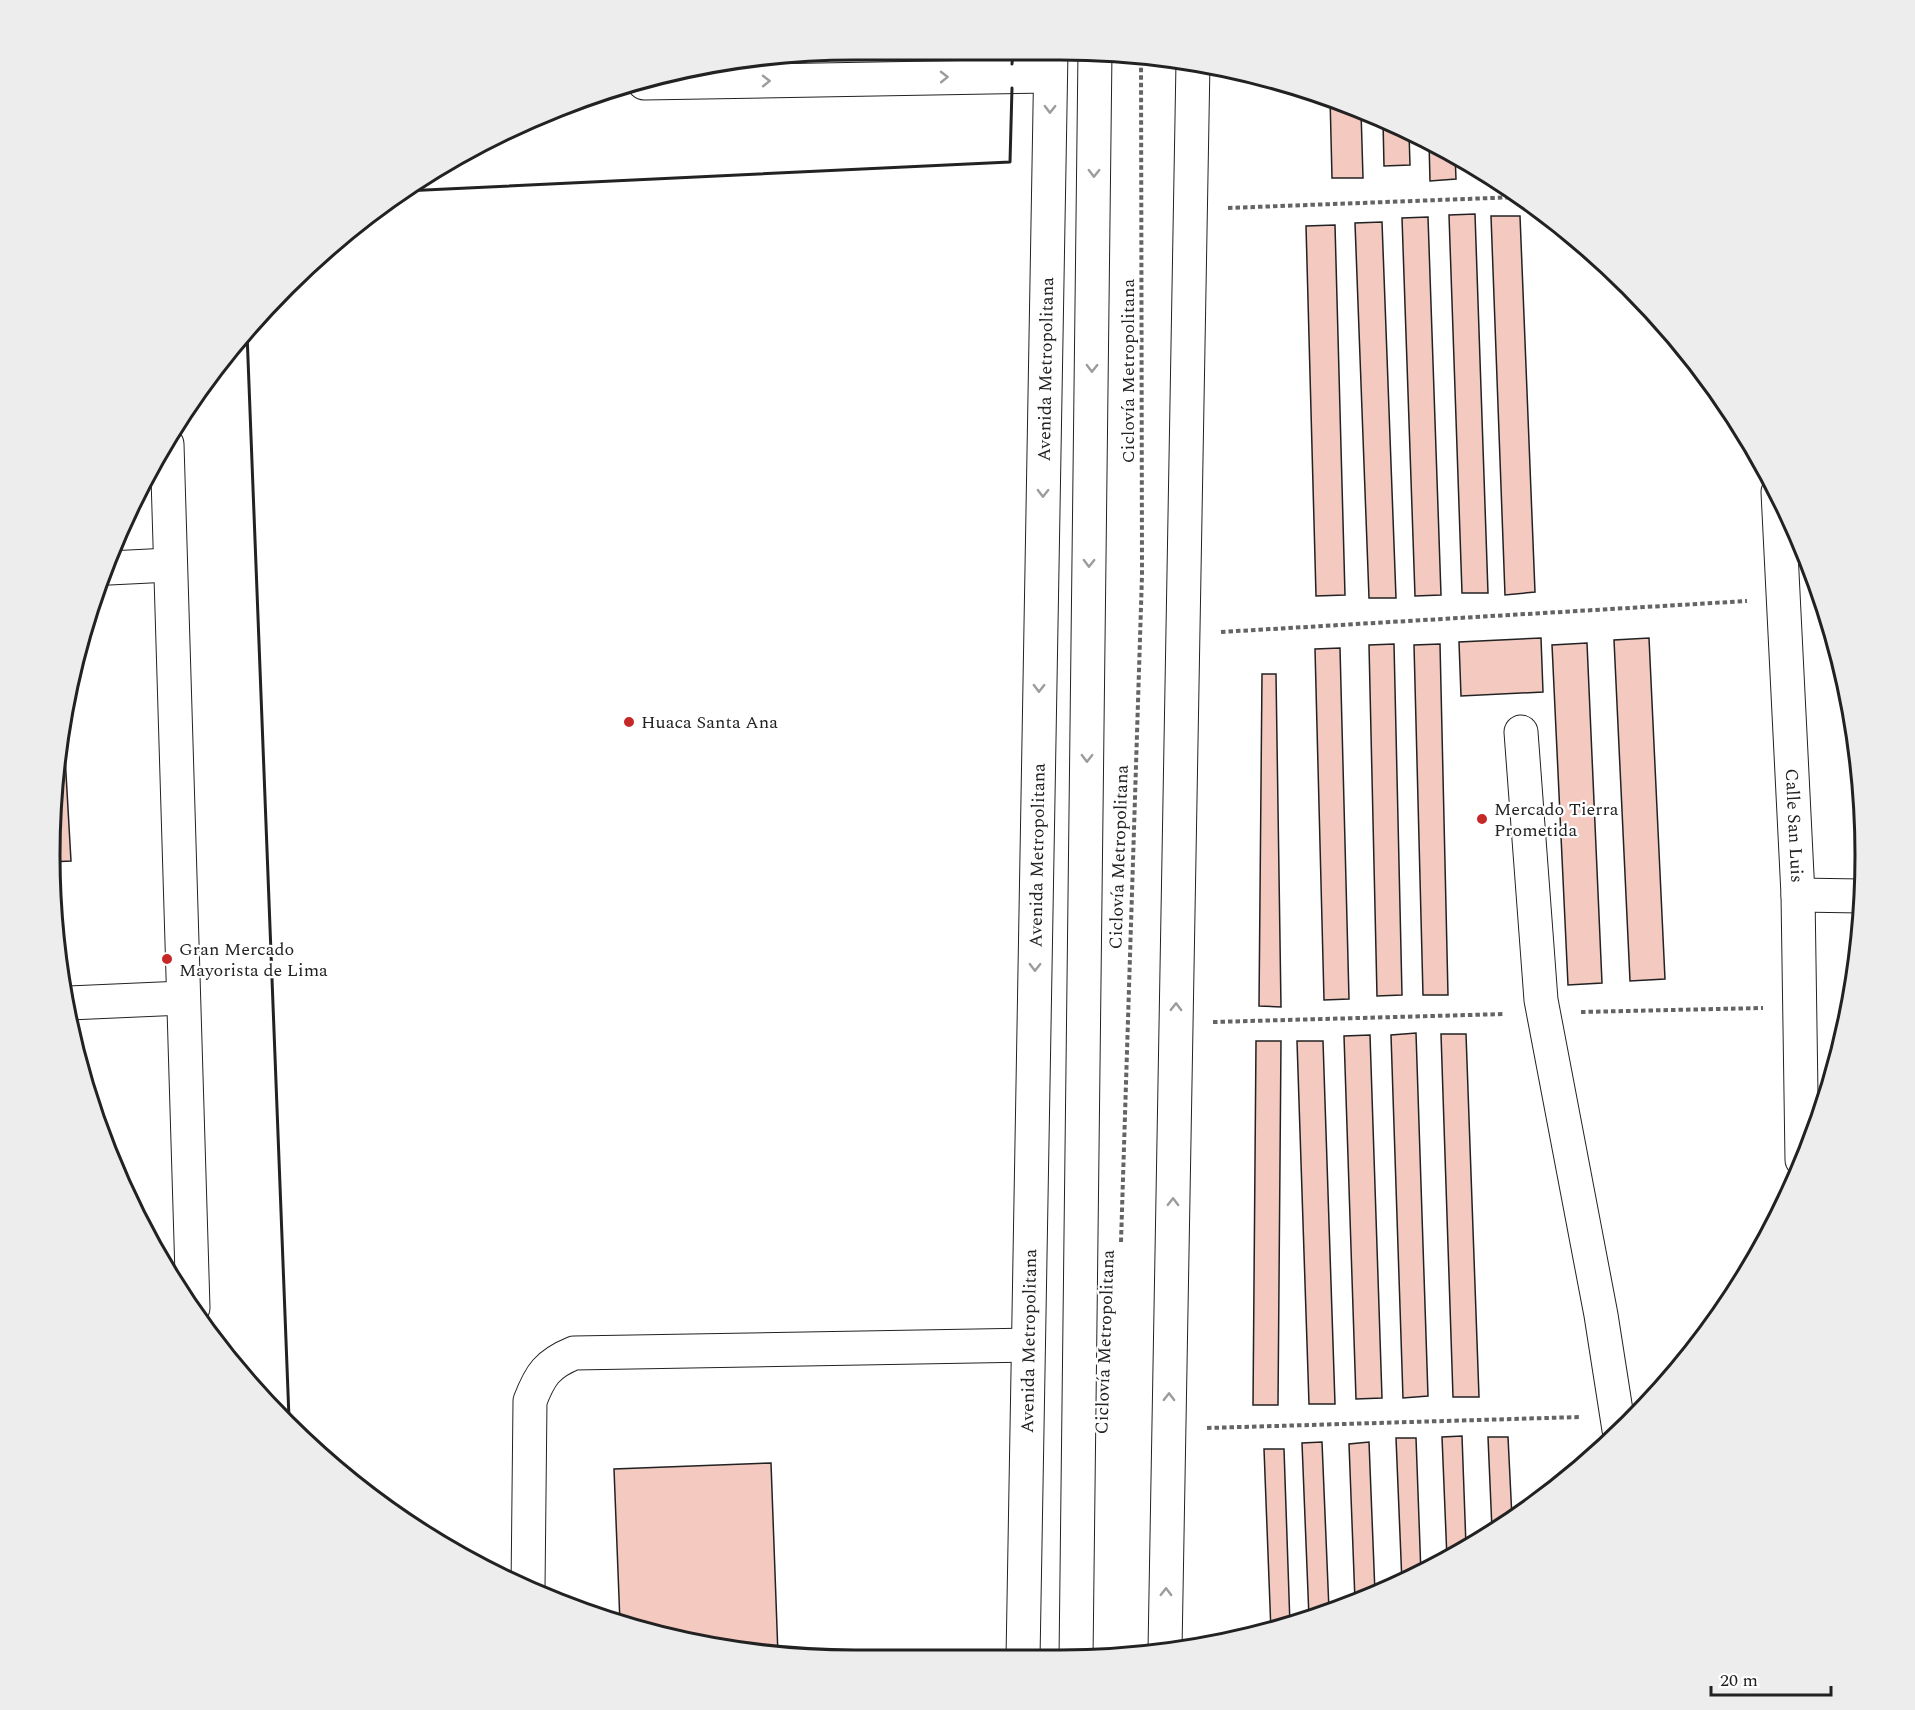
<svg xmlns="http://www.w3.org/2000/svg" width="1915" height="1710" viewBox="0 0 1915 1710" font-family="Spectral,serif">
<rect width="100%" height="100%" fill="#fff"/>
<g fill="#f3c9c0" stroke="#222" stroke-width="1.5">
<path d="M 1330,97 L 1361,111 L 1363,178 L 1332,178 Z"/>
<path d="M 1383,121 L 1409,133 L 1410,165 L 1384,166 Z"/>
<path d="M 1429,142 L 1455,154 L 1456,179 L 1430,181 Z"/>
<path d="M 1476,167 L 1490,177 L 1476,177 Z"/>
<path d="M 1475,214 L 1488,593 L 1462,593 L 1449,215 Z"/>
<path d="M 1491,216 L 1520,216 L 1535,592 L 1505,595 Z"/>
<path d="M 1428,217 L 1441,595 L 1415,596 L 1402,218 Z"/>
<path d="M 1382,222 L 1396,598 L 1369,598 L 1355,223 Z"/>
<path d="M 1335,225 L 1345,595 L 1316,596 L 1306,226 Z"/>
<path d="M 1541,638 L 1543,692 L 1461,696 L 1459,642 Z"/>
<path d="M 1649,638 L 1665,979 L 1630,981 L 1614,640 Z"/>
<path d="M 1587,643 L 1602,983 L 1568,985 L 1552,645 Z"/>
<path d="M 1394,644 L 1402,995 L 1377,996 L 1369,645 Z"/>
<path d="M 1440,644 L 1448,995 L 1423,995 L 1414,645 Z"/>
<path d="M 1340,648 L 1349,999 L 1324,1000 L 1315,649 Z"/>
<path d="M 1262,674 L 1276,674 L 1281,1007 L 1259,1006 Z"/>
<path d="M 63,721 L 71,861 L 50,862 L 50,855 Z"/>
<path d="M 1416,1033 L 1428,1396 L 1403,1398 L 1391,1035 Z"/>
<path d="M 1441,1034 L 1466,1034 L 1479,1397 L 1453,1397 Z"/>
<path d="M 1370,1035 L 1382,1398 L 1356,1399 L 1344,1036 Z"/>
<path d="M 1256,1041 L 1281,1041 L 1278,1405 L 1253,1405 Z"/>
<path d="M 1297,1041 L 1323,1041 L 1335,1404 L 1309,1404 Z"/>
<path d="M 1462,1436 L 1466,1546 L 1447,1559 L 1442,1437 Z"/>
<path d="M 1488,1437 L 1508,1437 L 1512,1518 L 1492,1530 Z"/>
<path d="M 1396,1438 L 1416,1438 L 1421,1574 L 1402,1583 Z"/>
<path d="M 1322,1442 L 1329,1610 L 1309,1618 L 1302,1443 Z"/>
<path d="M 1369,1442 L 1375,1593 L 1355,1601 L 1349,1444 Z"/>
<path d="M 1264,1449 L 1284,1449 L 1290,1625 L 1271,1632 Z"/>
<path d="M 771,1463 L 778,1655 L 646,1633 L 620,1623 L 614,1469 Z"/>
</g>
<g fill="none" stroke-linecap="round" stroke-linejoin="round">
<defs>
<g id="minor">
<path d="M 644,83 L 1050,76"/>
<path d="M 167,444 L 193,1308"/>
<path id="s1" d="M 1778,492 L 1798,895 L 1802,1160"/>
<path d="M 109,568 L 170,565"/>
<path d="M 1521,732 L 1541,1000 L 1601,1315 L 1619,1430"/>
<path d="M 1798,895 L 1861,896"/>
<path d="M 69,1003 L 183,998"/>
<path d="M 528,1589 L 530,1401 C 540,1375 547,1364 574,1353 L 1028,1345"/>
<path id="s2" d="M 1023,1659 L 1051,51"/>
</g>
<g id="major">
<path d="M 1165,1650 L 1193,62"/>
<path d="M 1076,1659 L 1095,51"/>
</g>
</defs>
<use href="#minor" stroke="#222" stroke-width="35"/>
<use href="#major" stroke="#222" stroke-width="35"/>
<g stroke="#646464" stroke-width="4" stroke-dasharray="4.5 3" stroke-linecap="butt">
<path d="M 1228,208 L 1518,197"/>
<path d="M 1221,632 L 1747,601"/>
<path d="M 1581,1012 L 1763,1008"/>
<path d="M 1213,1022 L 1505,1014"/>
<path d="M 1121,1242 L 1142,575 L 1141,55"/>
<path d="M 1207,1428 L 1580,1417"/>
</g>
<use href="#minor" stroke="#fff" stroke-width="33"/>
<use href="#major" stroke="#fff" stroke-width="33"/>
<g stroke="#222" stroke-width="3">
<path d="M 1012,64 L 1013,51"/>
<path d="M 404,191 L 1010,162 L 1012,88"/>
<path d="M 247,333 L 289,1418"/>
</g>
</g>
<defs><path id="oneway-chevron" d="M-2-3.5L2.5 0L-2 3.5" fill="none" stroke-width="1.6" stroke-linecap="round" stroke-linejoin="round" transform="scale(1.5)"/></defs>
<g stroke="#9c9c9c">
<use href="#oneway-chevron" transform="translate(944 77) rotate(-1)"/>
<use href="#oneway-chevron" transform="translate(766 81) rotate(-1)"/>
<use href="#oneway-chevron" transform="translate(1050 109) rotate(91)"/>
<use href="#oneway-chevron" transform="translate(1094 173) rotate(91)"/>
<use href="#oneway-chevron" transform="translate(1092 368) rotate(91)"/>
<use href="#oneway-chevron" transform="translate(1043 493) rotate(91)"/>
<use href="#oneway-chevron" transform="translate(1089 563) rotate(91)"/>
<use href="#oneway-chevron" transform="translate(1039 688) rotate(91)"/>
<use href="#oneway-chevron" transform="translate(1087 758) rotate(91)"/>
<use href="#oneway-chevron" transform="translate(1035 967) rotate(91)"/>
<use href="#oneway-chevron" transform="translate(1176 1007) rotate(-89)"/>
<use href="#oneway-chevron" transform="translate(1173 1202) rotate(-89)"/>
<use href="#oneway-chevron" transform="translate(1169 1397) rotate(-89)"/>
<use href="#oneway-chevron" transform="translate(1166 1592) rotate(-89)"/>
</g>
<g fill="#c62828" stroke="#fff" stroke-width="2">
<circle cx="629" cy="722" r="6"/>
<circle cx="1482" cy="819" r="6"/>
<circle cx="167" cy="959" r="6"/>
</g>
<g text-anchor="middle" dominant-baseline="central" stroke-width="4.5" stroke-linejoin="round" paint-order="stroke">
<g font-size="18" fill="#222" stroke="#fff">
<text stroke="none"><textPath href="#s2" startOffset="1290">Avenida Metropolitana</textPath></text>
<text transform="translate(1128 371) rotate(-90)">Ciclovía Metropolitana</text>
<text stroke="none"><textPath href="#s1" startOffset="334">Calle San Luis</textPath></text>
<text stroke="none"><textPath href="#s2" startOffset="804">Avenida Metropolitana</textPath></text>
<text transform="translate(1119 857) rotate(-88)">Ciclovía Metropolitana</text>
<text stroke="none"><textPath href="#s2" startOffset="318">Avenida Metropolitana</textPath></text>
<text transform="translate(1105 1342) rotate(-88)">Ciclovía Metropolitana</text>
</g>
<g font-size="18" fill="#222" stroke="#fff" text-anchor="start">
<text x="641" y="722">Huaca Santa Ana</text>
<text x="1494" y="809">Mercado Tierra<tspan x="1494" dy="21">Prometida</tspan></text>
<text x="179" y="949">Gran Mercado<tspan x="179" dy="21">Mayorista de Lima</tspan></text>
</g>
</g>
<path d="M0 0H1915V1710H0ZM855 60H1060A795 795 0 0 1 1855 855V855A795 795 0 0 1 1060 1650H855A795 795 0 0 1 60 855V855A795 795 0 0 1 855 60Z" fill="#ededed" fill-rule="evenodd"/>
<path fill="none" stroke="#222" stroke-width="3" d="M855 60H1060A795 795 0 0 1 1855 855V855A795 795 0 0 1 1060 1650H855A795 795 0 0 1 60 855V855A795 795 0 0 1 855 60Z"/>
<path d="M1711 1686v9h120v-9" fill="none" stroke="#222222" stroke-width="3"/>
<text x="1720" y="1686" font-size="18" fill="#222222" stroke="#ffffff" stroke-width="4.5" paint-order="stroke">20 m</text>
</svg>
